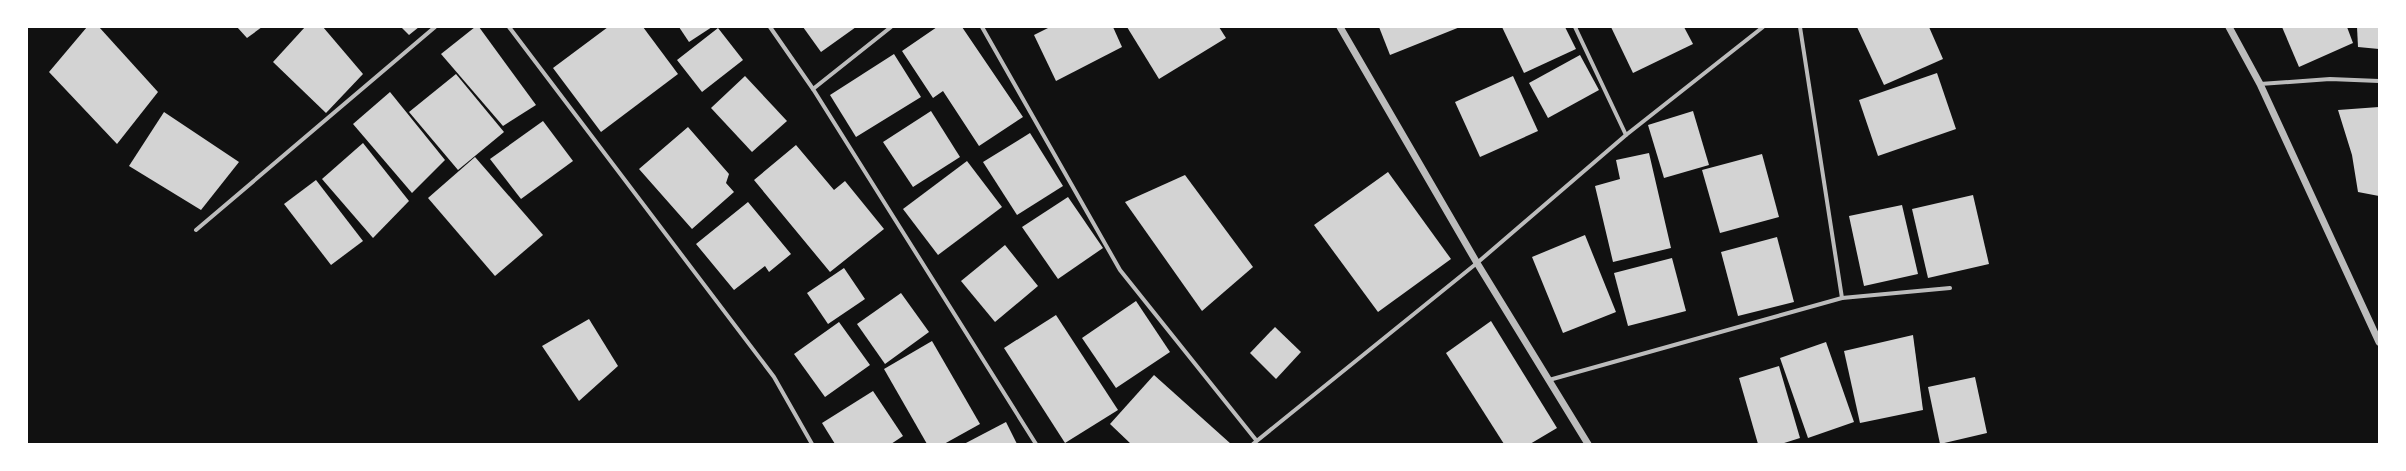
<svg xmlns="http://www.w3.org/2000/svg" width="2406" height="471" viewBox="0 0 2406 471" font-family="'Alegreya Sans',sans-serif">
<rect width="100%" height="100%" fill="#111"/>
<g fill="#d3d3d3">
<path d="M 87,27 L 99,27 L 158,92 L 117,144 L 49,72 Z"/>
<path d="M 237,27 L 262,27 L 247,38 Z"/>
<path d="M 305,27 L 323,27 L 363,74 L 326,113 L 273,62 Z"/>
<path d="M 401,27 L 419,27 L 409,35 Z"/>
<path d="M 475,27 L 479,27 L 536,105 L 503,126 L 441,54 Z"/>
<path d="M 608,27 L 643,27 L 678,74 L 601,132 L 553,68 Z"/>
<path d="M 679,27 L 712,27 L 689,42 Z"/>
<path d="M 803,27 L 856,27 L 821,52 Z"/>
<path d="M 937,27 L 962,27 L 1023,117 L 979,146 L 943,91 L 933,98 L 902,51 Z"/>
<path d="M 1050,27 L 1113,27 L 1122,47 L 1056,81 L 1034,35 Z"/>
<path d="M 1127,27 L 1219,27 L 1226,38 L 1159,79 Z"/>
<path d="M 1379,27 L 1460,27 L 1390,55 Z"/>
<path d="M 1502,27 L 1565,27 L 1576,49 L 1524,73 Z"/>
<path d="M 1611,27 L 1684,27 L 1693,44 L 1633,73 Z"/>
<path d="M 1857,27 L 1929,27 L 1943,59 L 1884,85 Z"/>
<path d="M 2282,27 L 2347,27 L 2353,43 L 2299,67 Z"/>
<path d="M 2357,27 L 2379,27 L 2379,49 L 2358,47 Z"/>
<path d="M 718,28 L 743,60 L 702,92 L 677,60 Z"/>
<path d="M 894,54 L 921,97 L 856,137 L 830,95 Z"/>
<path d="M 1580,55 L 1599,90 L 1548,118 L 1529,83 Z"/>
<path d="M 1937,73 L 1956,129 L 1878,156 L 1859,100 Z"/>
<path d="M 456,74 L 504,132 L 458,170 L 409,112 Z"/>
<path d="M 745,76 L 787,121 L 752,152 L 711,108 Z"/>
<path d="M 1513,76 L 1538,131 L 1480,157 L 1455,102 Z"/>
<path d="M 390,92 L 445,160 L 412,193 L 353,124 Z"/>
<path d="M 2379,107 L 2379,196 L 2358,192 L 2352,155 L 2338,110 Z"/>
<path d="M 931,111 L 960,157 L 913,187 L 883,142 Z"/>
<path d="M 1693,111 L 1709,165 L 1664,178 L 1648,125 Z"/>
<path d="M 164,112 L 239,162 L 201,210 L 129,166 Z"/>
<path d="M 543,121 L 573,161 L 521,199 L 490,159 Z"/>
<path d="M 688,127 L 729,174 L 726,183 L 734,192 L 692,229 L 639,169 Z"/>
<path d="M 1030,133 L 1063,186 L 1017,215 L 983,162 Z"/>
<path d="M 363,143 L 409,201 L 373,238 L 322,179 Z"/>
<path d="M 796,145 L 834,190 L 845,181 L 884,229 L 830,272 L 754,180 Z"/>
<path d="M 1649,153 L 1671,248 L 1613,262 L 1595,186 L 1620,179 L 1616,160 Z"/>
<path d="M 1762,154 L 1779,217 L 1720,233 L 1702,170 Z"/>
<path d="M 475,157 L 543,235 L 495,276 L 428,198 Z"/>
<path d="M 967,161 L 1002,207 L 938,255 L 903,209 Z"/>
<path d="M 1388,172 L 1451,259 L 1378,312 L 1314,225 Z"/>
<path d="M 1185,175 L 1253,267 L 1202,311 L 1125,202 Z"/>
<path d="M 316,180 L 363,241 L 331,265 L 284,204 Z"/>
<path d="M 1973,195 L 1989,264 L 1928,278 L 1912,209 Z"/>
<path d="M 1068,197 L 1103,248 L 1058,279 L 1022,227 Z"/>
<path d="M 748,202 L 791,254 L 769,272 L 765,266 L 734,290 L 696,244 Z"/>
<path d="M 1902,205 L 1918,274 L 1864,286 L 1849,216 Z"/>
<path d="M 1585,235 L 1616,312 L 1563,333 L 1532,257 Z"/>
<path d="M 1777,237 L 1794,302 L 1738,316 L 1721,252 Z"/>
<path d="M 1005,245 L 1038,286 L 995,322 L 961,281 Z"/>
<path d="M 1672,258 L 1686,311 L 1628,326 L 1614,273 Z"/>
<path d="M 844,268 L 865,299 L 828,324 L 807,293 Z"/>
<path d="M 901,293 L 929,332 L 885,364 L 857,324 Z"/>
<path d="M 1136,301 L 1170,352 L 1116,388 L 1082,338 Z"/>
<path d="M 1056,315 L 1118,410 L 1065,443 L 1004,348 Z"/>
<path d="M 589,319 L 618,366 L 579,401 L 542,346 Z"/>
<path d="M 1491,321 L 1557,428 L 1530,444 L 1504,444 L 1446,353 Z"/>
<path d="M 839,322 L 870,365 L 825,397 L 794,354 Z"/>
<path d="M 1275,327 L 1301,352 L 1276,379 L 1250,353 Z"/>
<path d="M 1913,335 L 1923,410 L 1860,423 L 1844,351 Z"/>
<path d="M 932,341 L 980,424 L 944,444 L 927,444 L 884,369 Z"/>
<path d="M 1826,342 L 1854,422 L 1808,438 L 1780,358 Z"/>
<path d="M 1779,366 L 1800,438 L 1781,444 L 1758,444 L 1739,378 Z"/>
<path d="M 1154,375 L 1231,444 L 1131,444 L 1110,424 Z"/>
<path d="M 1975,377 L 1987,433 L 1940,444 L 1928,387 Z"/>
<path d="M 873,391 L 903,436 L 891,444 L 835,444 L 822,423 Z"/>
<path d="M 1006,422 L 1017,444 L 964,444 Z"/>
</g>
<g fill="none" stroke-linecap="round" stroke-linejoin="round">
<g stroke="#bcbcbc" stroke-width="4">
<path d="M 509,27 L 774,377 L 812,444"/>
<path d="M 770,27 L 813,89 L 1036,444"/>
<path d="M 982,27 L 1120,270 L 1256,440"/>
<path d="M 1575,27 L 1626,135"/>
<path d="M 1800,27 L 1842,298"/>
<path d="M 2260,84 L 2330,79 L 2379,81"/>
<path d="M 813,89 L 891,27"/>
<path d="M 196,230 L 435,27"/>
<path d="M 1549,380 L 1842,298 L 1950,288"/>
<path d="M 1253,444 L 1477,263 L 1626,135 L 1763,27"/>
</g>
<g stroke="#bcbcbc" stroke-width="7">
<path d="M 1340,27 L 1477,263 L 1588,444"/>
<path d="M 2229,27 L 2260,84 L 2379,342"/>
</g>
</g>
<rect width="2406" height="471" fill="none" stroke="#ffffff" stroke-width="56"/>
</svg>
